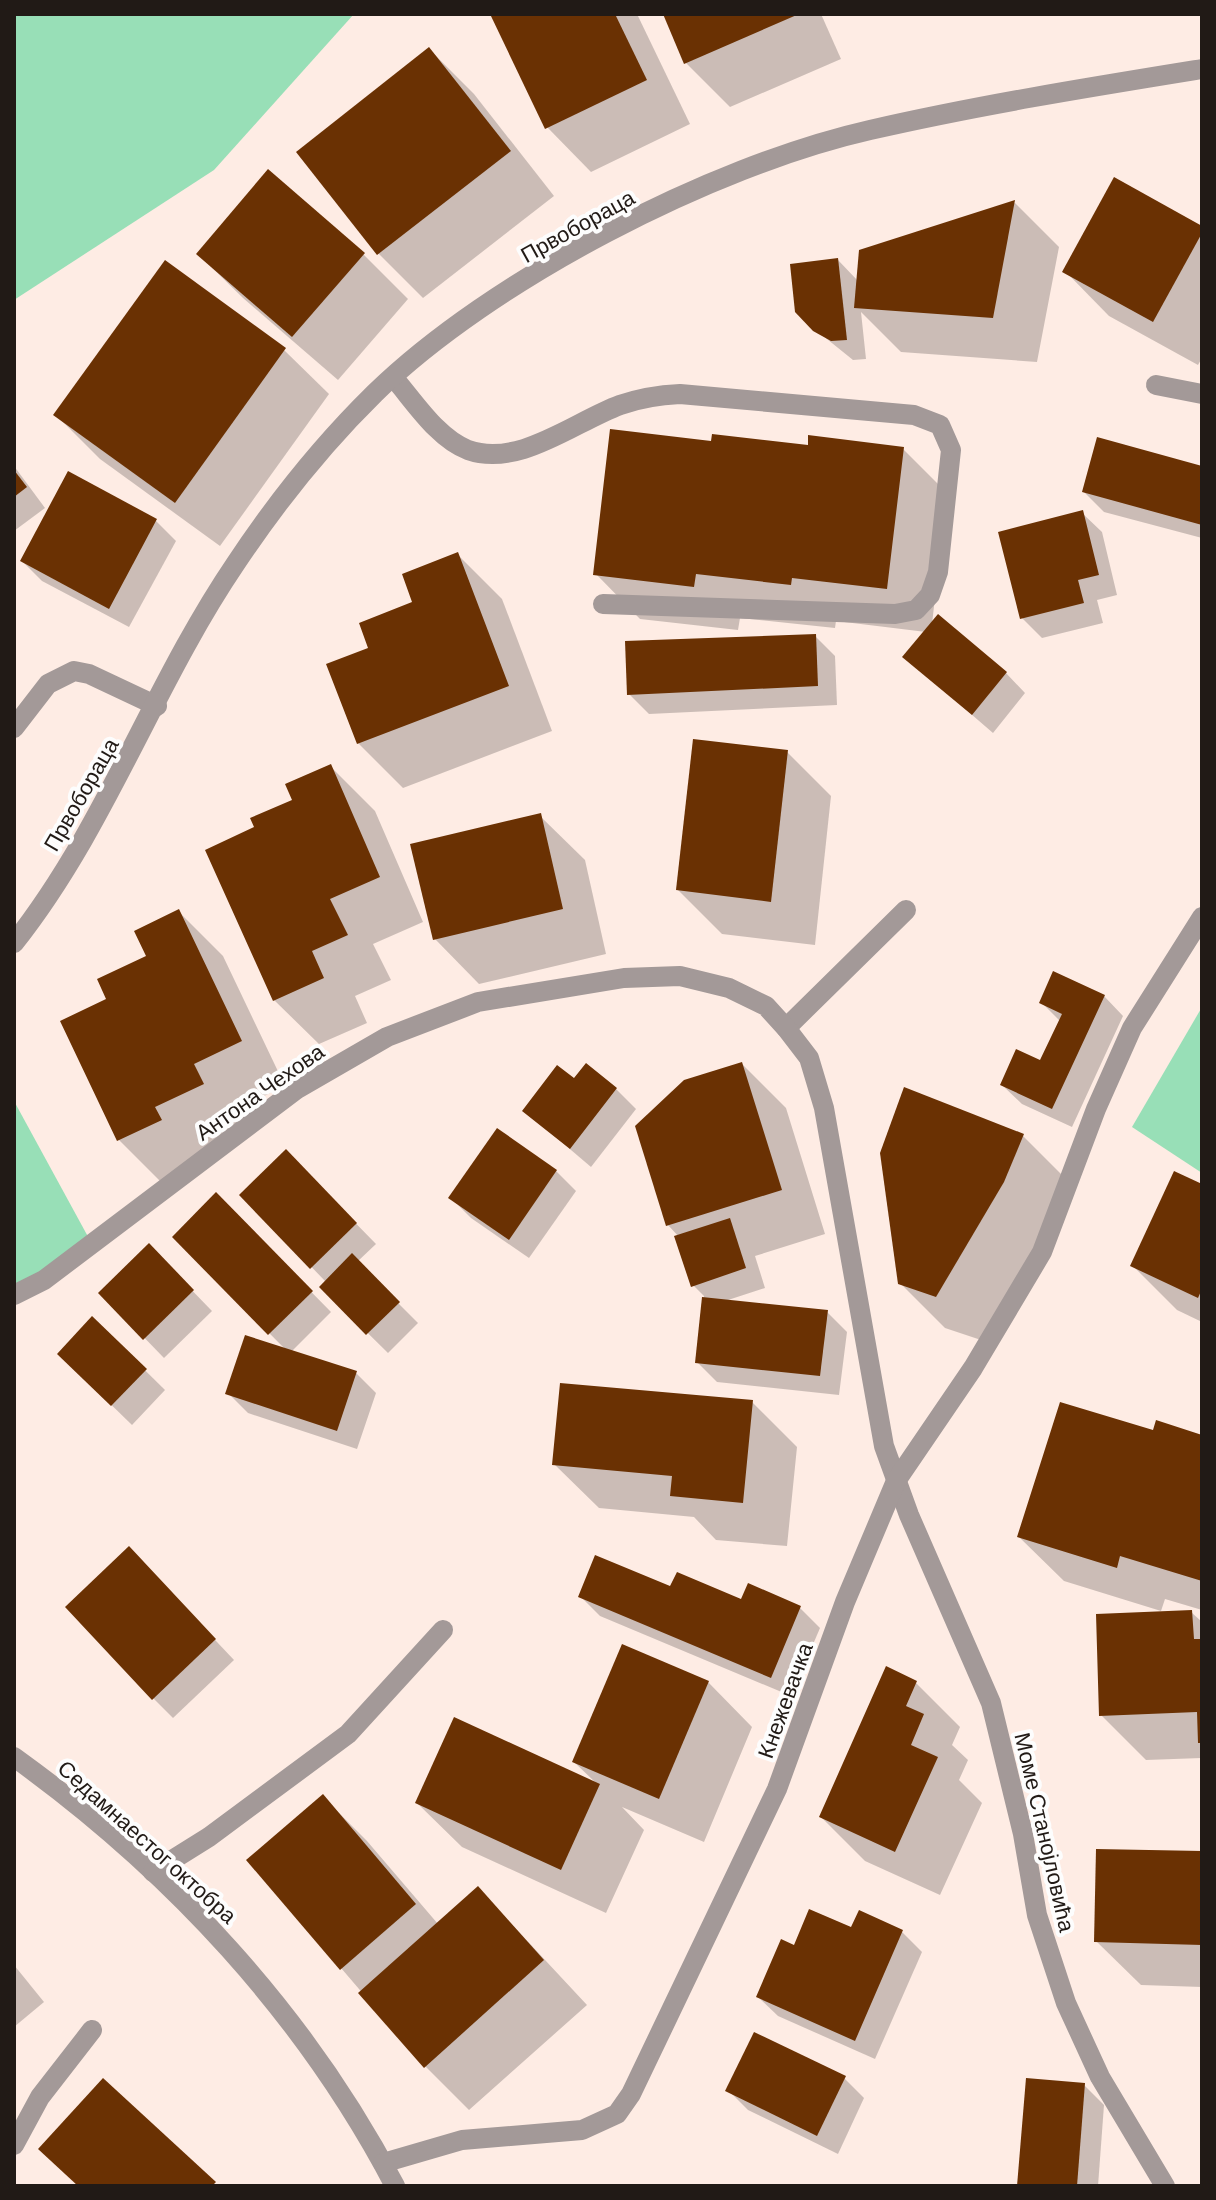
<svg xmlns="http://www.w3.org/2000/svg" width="1216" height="2200" viewBox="0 0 1216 2200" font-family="Barlow,sans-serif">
<rect width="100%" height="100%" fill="#feece4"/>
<g fill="#98dfb7">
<path d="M 14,14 L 354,14 L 214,170 L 14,300 Z"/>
<path d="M 1202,1007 L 1202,1173 L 1132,1127 Z"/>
<path d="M 14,1101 L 92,1244 L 14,1295 Z"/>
</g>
<g fill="#0003">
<path d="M 492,14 L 637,14 L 690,124 L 591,172 L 547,127 Z"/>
<path d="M 665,14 L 821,14 L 841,59 L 730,107 L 686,63 Z"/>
<path d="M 429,49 L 474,94 L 554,196 L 423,298 L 379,254 L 299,152 Z"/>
<path d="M 268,172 L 364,255 L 408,299 L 338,380 L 243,298 L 198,254 Z"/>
<path d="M 1015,203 L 1059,247 L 1037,362 L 901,352 L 861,312 L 866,359 L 853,360 L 817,331 L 838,260 L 858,281 L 861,251 Z"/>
<path d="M 1202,228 L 1202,358 L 1198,365 L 1109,316 L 1065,271 Z"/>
<path d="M 284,350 L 329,394 L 220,546 L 100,459 L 56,415 Z"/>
<path d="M 713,443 L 903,449 L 947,493 L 932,624 L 1006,673 L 1025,693 L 993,733 L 905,657 L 926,632 L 836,621 L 835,628 L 740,618 L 738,630 L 640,619 L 596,574 Z"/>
<path d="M 14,466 L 45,508 L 14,531 Z"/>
<path d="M 1202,468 L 1202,538 L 1104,512 L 1084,492 Z"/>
<path d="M 1082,513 L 1102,532 L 1117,595 L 1097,600 L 1103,623 L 1042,638 L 1022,618 Z"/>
<path d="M 156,521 L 176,541 L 129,627 L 42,581 L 22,561 Z"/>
<path d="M 458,555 L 502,599 L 552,731 L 403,788 L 358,743 L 371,649 Z"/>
<path d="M 815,636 L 835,656 L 837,705 L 649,714 L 629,694 Z"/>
<path d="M 787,752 L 831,796 L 815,945 L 722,934 L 678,890 Z"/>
<path d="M 330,766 L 375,811 L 423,922 L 373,944 L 391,980 L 355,996 L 367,1023 L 319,1044 L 274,1000 L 257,828 L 295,801 Z"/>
<path d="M 540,816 L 585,860 L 606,954 L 479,984 L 435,939 Z"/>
<path d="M 179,912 L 223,956 L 285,1086 L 237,1109 L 247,1128 L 163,1184 L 119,1140 L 109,1000 L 149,957 Z"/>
<path d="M 1104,996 L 1123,1016 L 1072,1127 L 1022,1104 L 1002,1085 L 1041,1063 L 1061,1022 L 1041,1002 Z"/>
<path d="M 742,1064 L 786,1108 L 825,1234 L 755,1256 L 765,1288 L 725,1301 L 827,1312 L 847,1332 L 839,1395 L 717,1382 L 697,1362 L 704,1296 L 693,1285 L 679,1237 L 668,1225 Z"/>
<path d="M 616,1089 L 636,1109 L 591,1167 L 524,1110 Z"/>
<path d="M 1023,1136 L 1067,1180 L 1048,1227 L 981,1340 L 945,1328 L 900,1283 Z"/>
<path d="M 286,1152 L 376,1244 L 357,1262 L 418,1323 L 388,1353 L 321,1287 L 326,1282 L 242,1195 Z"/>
<path d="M 556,1171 L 576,1191 L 529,1258 L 471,1218 L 451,1198 Z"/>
<path d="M 1202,1186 L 1202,1322 L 1177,1310 L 1133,1266 Z"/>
<path d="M 216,1195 L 331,1312 L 291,1352 L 356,1373 L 376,1393 L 357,1449 L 248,1413 L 228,1393 L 286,1350 L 174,1237 Z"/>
<path d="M 149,1246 L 212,1311 L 164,1358 L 101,1293 Z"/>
<path d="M 93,1319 L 165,1390 L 132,1425 L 59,1354 Z"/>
<path d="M 752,1402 L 797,1447 L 787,1546 L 716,1540 L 694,1517 L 599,1508 L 554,1464 Z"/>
<path d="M 1155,1433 L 1202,1437 L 1202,1610 L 1165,1599 L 1161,1611 L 1064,1581 L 1019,1537 Z"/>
<path d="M 148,1569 L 234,1660 L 173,1718 L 153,1698 Z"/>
<path d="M 671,1589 L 800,1608 L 820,1628 L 791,1696 L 600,1616 L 580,1596 Z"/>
<path d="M 1191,1612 L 1202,1622 L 1202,1758 L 1146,1760 L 1101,1715 Z"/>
<path d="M 708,1682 L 752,1727 L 704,1842 L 622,1807 L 644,1830 L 606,1913 L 462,1847 L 417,1803 L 596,1783 L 574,1762 Z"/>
<path d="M 916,1683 L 960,1727 L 952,1745 L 968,1760 L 959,1780 L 982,1803 L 940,1895 L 865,1861 L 821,1817 Z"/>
<path d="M 323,1797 L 367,1841 L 438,1924 L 478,1888 L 587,2005 L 469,2110 L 425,2066 L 341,1968 Z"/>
<path d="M 1202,1853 L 1202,1987 L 1141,1985 L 1096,1941 Z"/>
<path d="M 852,1930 L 902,1932 L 922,1952 L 875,2059 L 778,2016 L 758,1997 L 795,1948 Z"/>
<path d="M 14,1965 L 44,2002 L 14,2027 Z"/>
<path d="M 844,2078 L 864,2098 L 838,2154 L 748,2110 L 728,2090 Z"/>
<path d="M 1084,2085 L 1104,2105 L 1098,2186 L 1019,2186 Z"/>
</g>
<g fill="#6a3103">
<path d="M 490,14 L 615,14 L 647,80 L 545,129 Z"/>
<path d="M 663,14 L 799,14 L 684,64 Z"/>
<path d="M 429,47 L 511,151 L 377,255 L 296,152 Z"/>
<path d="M 268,169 L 365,253 L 292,337 L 196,254 Z"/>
<path d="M 1114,177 L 1202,226 L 1202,233 L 1153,322 L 1062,272 Z"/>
<path d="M 1015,200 L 993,318 L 854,308 L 859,250 Z"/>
<path d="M 838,258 L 847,340 L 831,341 L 813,331 L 795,312 L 790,264 Z"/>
<path d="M 165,260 L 286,348 L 175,503 L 53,415 Z"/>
<path d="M 610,429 L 711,441 L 712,434 L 808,445 L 808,435 L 904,447 L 887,589 L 792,578 L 791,585 L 696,574 L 694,587 L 593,575 Z"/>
<path d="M 1097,437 L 1202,466 L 1202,525 L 1082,492 Z"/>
<path d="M 14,470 L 27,487 L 14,497 Z"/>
<path d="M 68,471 L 157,519 L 109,609 L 20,561 Z"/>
<path d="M 1083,510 L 1099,575 L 1078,580 L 1084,603 L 1020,619 L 998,532 Z"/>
<path d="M 458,552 L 509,686 L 357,744 L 326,664 L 368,648 L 359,623 L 412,602 L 402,574 Z"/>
<path d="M 938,614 L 1007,672 L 972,715 L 902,657 Z"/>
<path d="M 816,634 L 818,686 L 627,695 L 625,641 Z"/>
<path d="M 693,739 L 788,750 L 771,902 L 676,890 Z"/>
<path d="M 331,764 L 380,877 L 330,899 L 348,935 L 312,951 L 324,978 L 273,1001 L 205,850 L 254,827 L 250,818 L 292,800 L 285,784 Z"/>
<path d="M 541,813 L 563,909 L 433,940 L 410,844 Z"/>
<path d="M 179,909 L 242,1041 L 194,1064 L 204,1084 L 155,1107 L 162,1120 L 117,1141 L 60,1021 L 106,999 L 97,979 L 146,956 L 134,931 Z"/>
<path d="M 1053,971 L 1105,995 L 1052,1109 L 1000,1085 L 1016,1049 L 1040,1060 L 1062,1014 L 1039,1003 Z"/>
<path d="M 742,1062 L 782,1190 L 666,1226 L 635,1126 L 684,1080 Z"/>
<path d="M 586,1063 L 617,1088 L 570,1149 L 522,1111 L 557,1065 L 574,1078 Z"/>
<path d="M 904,1087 L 1024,1134 L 1004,1182 L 936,1297 L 898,1284 L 880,1153 Z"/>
<path d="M 497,1128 L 557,1170 L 509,1240 L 448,1198 Z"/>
<path d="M 286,1149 L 357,1223 L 310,1269 L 239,1195 Z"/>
<path d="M 1174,1171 L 1202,1184 L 1202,1289 L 1198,1298 L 1130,1266 Z"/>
<path d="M 216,1192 L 313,1291 L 268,1335 L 172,1237 Z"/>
<path d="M 730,1218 L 746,1268 L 691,1287 L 674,1236 Z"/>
<path d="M 149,1243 L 194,1290 L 143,1340 L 98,1293 Z"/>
<path d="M 352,1253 L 400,1302 L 366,1335 L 319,1287 Z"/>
<path d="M 702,1297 L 828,1310 L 820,1376 L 695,1363 Z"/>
<path d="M 92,1316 L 147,1369 L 111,1406 L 57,1354 Z"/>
<path d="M 245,1335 L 357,1371 L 337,1431 L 225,1394 Z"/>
<path d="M 560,1383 L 753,1400 L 743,1503 L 670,1496 L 672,1476 L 552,1465 Z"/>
<path d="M 1060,1402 L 1153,1430 L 1156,1420 L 1202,1435 L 1202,1581 L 1120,1556 L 1117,1568 L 1017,1537 Z"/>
<path d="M 129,1546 L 216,1639 L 152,1700 L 65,1607 Z"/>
<path d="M 595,1555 L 670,1586 L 677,1572 L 741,1599 L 748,1583 L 801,1606 L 771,1678 L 578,1597 Z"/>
<path d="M 1192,1610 L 1194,1639 L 1202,1639 L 1202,1743 L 1198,1743 L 1197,1712 L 1099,1716 L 1096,1614 Z"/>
<path d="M 622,1644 L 709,1681 L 659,1799 L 572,1762 Z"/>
<path d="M 886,1666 L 917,1681 L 906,1706 L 924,1714 L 911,1745 L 938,1757 L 895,1852 L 819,1817 Z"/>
<path d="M 454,1717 L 600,1784 L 561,1870 L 415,1803 Z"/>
<path d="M 323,1794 L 416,1904 L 340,1970 L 246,1860 Z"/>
<path d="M 1096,1849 L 1202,1851 L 1202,1945 L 1094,1942 Z"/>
<path d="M 478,1886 L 544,1960 L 424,2068 L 358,1993 Z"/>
<path d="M 809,1909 L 851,1927 L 859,1910 L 903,1930 L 855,2041 L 756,1997 L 781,1939 L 794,1945 Z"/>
<path d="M 754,2032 L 846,2076 L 817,2136 L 725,2091 Z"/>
<path d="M 103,2078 L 216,2182 L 212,2186 L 78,2186 L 38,2149 Z"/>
<path d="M 1026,2078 L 1085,2083 L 1077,2186 L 1017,2186 Z"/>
</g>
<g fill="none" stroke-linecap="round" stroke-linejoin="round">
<g stroke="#a39998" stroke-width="20">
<path d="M 393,377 C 414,401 437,438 468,450 C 519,468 574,422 620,405 C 640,398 659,395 680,394 L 914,415 L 940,425 L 951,450 L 938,572 L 930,595 L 916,610 L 895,614 L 603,604"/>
<path d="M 1156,385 L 1202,394"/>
<path d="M 14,728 L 48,684 L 74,671 L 89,674 L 157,706"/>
<path d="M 14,943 C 106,827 153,685 236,563 C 276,503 323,444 375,393 C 491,280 711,166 870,130 C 979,105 1091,87 1202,69"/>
<path d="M 786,1028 L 906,910"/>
<path d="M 14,1295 L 44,1280 L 297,1089 L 387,1037 L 478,1002 L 624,978 L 680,976 L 729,988 L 766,1006 L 786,1028 L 809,1058 L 824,1108 L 884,1446 L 909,1515 L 991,1703 L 1023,1834 L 1037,1915 L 1066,2003 L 1100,2077 L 1165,2186"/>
<path d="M 14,1757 C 171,1870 305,2014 395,2186"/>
<path d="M 153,1872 L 209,1837 L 348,1734 L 443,1630"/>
<path d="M 14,2145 L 40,2097 L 92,2030"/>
<path d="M 383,2163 L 462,2140 L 582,2130 L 617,2114 L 631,2094 L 777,1789 L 845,1602 L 896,1481 L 973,1368 L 1042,1252 L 1096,1109 L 1132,1028 L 1202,917"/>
</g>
</g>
<g text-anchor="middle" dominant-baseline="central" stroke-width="8" stroke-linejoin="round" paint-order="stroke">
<g font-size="22" fill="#211a16" stroke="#fdfdfd">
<text transform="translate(577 225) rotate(-29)">Првобораца</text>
<text transform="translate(80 794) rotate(-60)">Првобораца</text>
<text transform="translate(259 1091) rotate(-35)">Антона Чехова</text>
<text transform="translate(784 1700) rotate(-70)">Кнежевачка</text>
<text transform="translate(1046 1832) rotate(77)">Моме Станојловића</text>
<text transform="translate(148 1841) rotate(42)">Седамнаестог октобра</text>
</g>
</g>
<rect width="1216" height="2200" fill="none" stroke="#211a16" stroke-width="32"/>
</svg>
